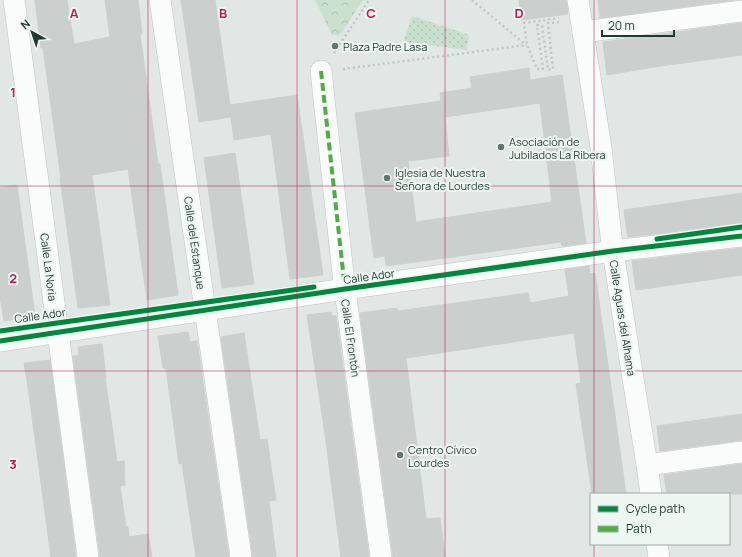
<svg xmlns="http://www.w3.org/2000/svg" width="742" height="557" viewBox="0 0 742 557" font-family="Manrope,sans-serif">
<defs>
<pattern id="grass-dots" width="8" height="8" patternUnits="userSpaceOnUse"><rect width="8" height="8" fill="#c9e0cf"/><path d="M2 2h.1M6 6h.1" fill="none" stroke="#acc1b2" stroke-width="1.8" stroke-linecap="round"/></pattern>
<pattern id="park-crowns" width="20" height="18" patternUnits="userSpaceOnUse"><rect width="20" height="18" fill="#c9e0cf"/><path d="M2 6a3 3 0 1 1 6 0M12 15a3 3 0 1 1 6 0" fill="none" stroke="#acc1b2"/></pattern>
</defs>
<rect width="100%" height="100%" fill="#e1e7e4"/>
<path fill="url(#grass-dots)" d="M 412,16 L 469,35 L 467,50 L 403,42 Z"/>
<path fill="url(#park-crowns)" d="M 315,0 L 363,0 L 340,35 L 332,35 Z"/>
<g fill="#cbd0ce" stroke="#c9d0cd" fill-rule="evenodd">
<path d="M 35,0 L 67,0 L 74,44 L 110,37 L 105,0 L 138,0 L 142,34 L 140,34 L 158,164 L 160,164 L 178,295 L 147,300 L 128,169 L 92,175 L 110,305 L 78,308 L 60,178 L 61,178 L 43,48 L 41,48 Z"/>
<path d="M 181,0 L 215,0 L 230,105 L 297,95 L 323,275 L 290,279 L 271,134 L 234,140 L 231,117 L 199,122 Z"/>
<path d="M 519,0 L 566,0 L 568,14 L 521,20 Z"/>
<path d="M 598,0 L 734,0 L 600,18 Z"/>
<path d="M 742,23 L 742,55 L 660,66 L 607,75 L 603,42 Z"/>
<path d="M 529,68 L 530,80 L 562,75 L 586,243 L 562,246 L 561,242 L 386,266 L 385,256 L 374,258 L 355,113 L 441,101 L 440,93 L 472,88 L 470,77 ZM 540,103 L 552,202 L 416,222 L 408,161 L 449,156 L 445,117 Z"/>
<path d="M 235,153 L 254,284 L 222,288 L 204,158 Z"/>
<path d="M 17,185 L 35,316 L 4,321 L 0,296 L 0,188 Z"/>
<path d="M 742,193 L 742,224 L 628,237 L 628,233 L 627,233 L 624,210 Z"/>
<path d="M 742,248 L 742,275 L 636,290 L 632,261 Z"/>
<path d="M 589,266 L 590,274 L 595,273 L 626,494 L 592,494 L 576,384 L 581,383 L 574,333 L 406,358 L 426,519 L 440,518 L 445,557 L 393,557 L 360,313 L 397,308 L 398,311 L 528,293 L 530,303 L 569,296 L 565,270 Z"/>
<path d="M 331,312 L 332,316 L 336,316 L 369,557 L 341,557 L 325,434 L 307,315 Z"/>
<path d="M 188,332 L 190,342 L 197,341 L 229,557 L 196,557 L 182,463 L 179,464 L 166,368 L 163,368 L 158,336 Z"/>
<path d="M 244,333 L 260,440 L 267,439 L 276,500 L 269,501 L 276,557 L 253,557 L 221,337 Z"/>
<path d="M 102,344 L 106,377 L 105,377 L 117,462 L 124,461 L 125,485 L 120,486 L 126,527 L 128,527 L 129,537 L 148,534 L 152,557 L 100,557 L 73,356 L 79,355 L 78,347 Z"/>
<path d="M 50,360 L 76,557 L 51,557 L 28,387 L 24,363 Z"/>
<path d="M 742,414 L 742,440 L 660,451 L 657,426 Z"/>
<path d="M 742,464 L 742,494 L 667,494 L 664,475 Z"/>
</g>
<g fill="none" stroke-linecap="round" stroke-linejoin="round">
<defs>
<g id="street">
<path d="M 14,0 L 55,310 L 88,557"/>
<path d="M 160,0 L 241,557"/>
<path d="M 578,0 L 601,148 L 612,245 L 631,366 L 647,465 L 651,494"/>
<path d="M 583,32 L 742,11"/>
<path d="M 321,71 L 344,283 L 381,557"/>
<path d="M 0,341 L 345,289 L 613,251 L 742,236"/>
<path d="M 647,465 L 742,452"/>
<path d="M 657,544 L 659,557"/>
</g>
</defs>
<use href="#street" stroke="#bec4c1" stroke-width="22"/>
<g stroke="#bfc7c5" stroke-width="2.5" stroke-dasharray="2 3" stroke-linecap="butt">
<path d="M 472,0 L 526,45"/>
<path d="M 559,22 L 548,23 L 553,69 L 548,70 L 542,26 L 537,25 L 543,69 L 537,69 L 527,45 L 524,23 L 559,18"/>
<path d="M 334,53 L 369,0"/>
<path d="M 343,69 L 527,45"/>
</g>
<use href="#street" stroke="#fafbfb" stroke-width="21"/>
<path stroke="#52ac45" stroke-width="4" stroke-dasharray="8 4" stroke-linecap="butt" d="M 321,71 L 345,289"/>
<defs>
<g id="cycleway">
<path d="M 657,239 L 742,227"/>
<path d="M 0,331 L 314,287"/>
<path d="M 0,341 L 345,289 L 613,251 L 742,236"/>
</g>
</defs>
<use href="#cycleway" stroke="#eef6f2" stroke-width="8"/>
<use href="#cycleway" stroke="#00873e" stroke-width="5"/>
</g>
<path fill="none" stroke="#c2185b" stroke-width="1" stroke-opacity="0.55" d="M 148,0 L 148,557M 297,0 L 297,557M 445,0 L 445,557M 594,0 L 594,494M 0,186 L 742,186M 0,371 L 742,371M 594,544 L 594,557"/>
<g fill="#637670" stroke="#eef6f2" stroke-width="1.5">
<circle cx="335" cy="46" r="4"/>
<circle cx="501" cy="147" r="4"/>
<circle cx="387" cy="178" r="4"/>
<circle cx="400" cy="455" r="4"/>
</g>
<g text-anchor="middle" dominant-baseline="central" stroke-width="4" stroke-linejoin="round" paint-order="stroke">
<g font-size="11" fill="#1f3931" stroke="#eef6f2" text-anchor="start">
<text x="343" y="46">Plaza Padre Lasa</text>
<text x="509" y="141">Asociación de<tspan x="509" dy="13">Jubilados La Ribera</tspan></text>
<text x="395" y="172">Iglesia de Nuestra<tspan x="395" dy="13">Señora de Lourdes</tspan></text>
<text x="408" y="449">Centro Cívico<tspan x="408" dy="13">Lourdes</tspan></text>
</g>
<g font-size="11" fill="#1f3931" stroke="#eef6f2">
<text transform="translate(195 243) rotate(82)">Calle del Estanque</text>
<text transform="translate(49 267) rotate(83)">Calle La Noria</text>
<text transform="translate(369 276) rotate(-8)">Calle Ador</text>
<text transform="translate(40 315) rotate(-8)">Calle Ador</text>
<text transform="translate(623 318) rotate(81)">Calle Aguas del Alhama</text>
<text transform="translate(351 338) rotate(82)">Calle El Frontón</text>
</g>
</g>
<g font-size="13" text-anchor="middle" font-weight="bold" fill="#c2185b" stroke="#eef6f2" stroke-width="4" stroke-linejoin="round" paint-order="stroke">
<text x="74" y="18">A</text>
<text x="223" y="18">B</text>
<text x="371" y="18">C</text>
<text x="519" y="18">D</text>
<text x="13" y="97">1</text>
<text x="13" y="283">2</text>
<text x="13" y="469">3</text>
</g>
<rect x="590" y="493" width="140" height="52" fill="#eef6f2" stroke="#9baaa5"/>
<rect x="598" y="506" width="20" height="6" fill="#00873e" stroke="#9baaa5"/>
<text x="626" y="513" font-size="12" fill="#1f3931">Cycle path</text>
<rect x="598" y="526" width="20" height="6" fill="#52ac45" stroke="#9baaa5"/>
<text x="626" y="533" font-size="12" fill="#1f3931">Path</text>
<g transform="translate(32 32) rotate(320)" stroke="#eef6f2" stroke-width="3" paint-order="stroke">
<path d="M0-3L7 15L0 10L-7 15Z" fill="#1f3931"/>
<text y="-6" font-size="11" font-weight="bold" text-anchor="middle" fill="#1f3931">N</text>
</g>
<path d="M602 30v6h72v-6" fill="none" stroke="#1f3931" stroke-width="2"/>
<text x="608" y="30" font-size="12" fill="#1f3931" stroke="#eef6f2" stroke-width="3" paint-order="stroke">20 m</text>
</svg>
